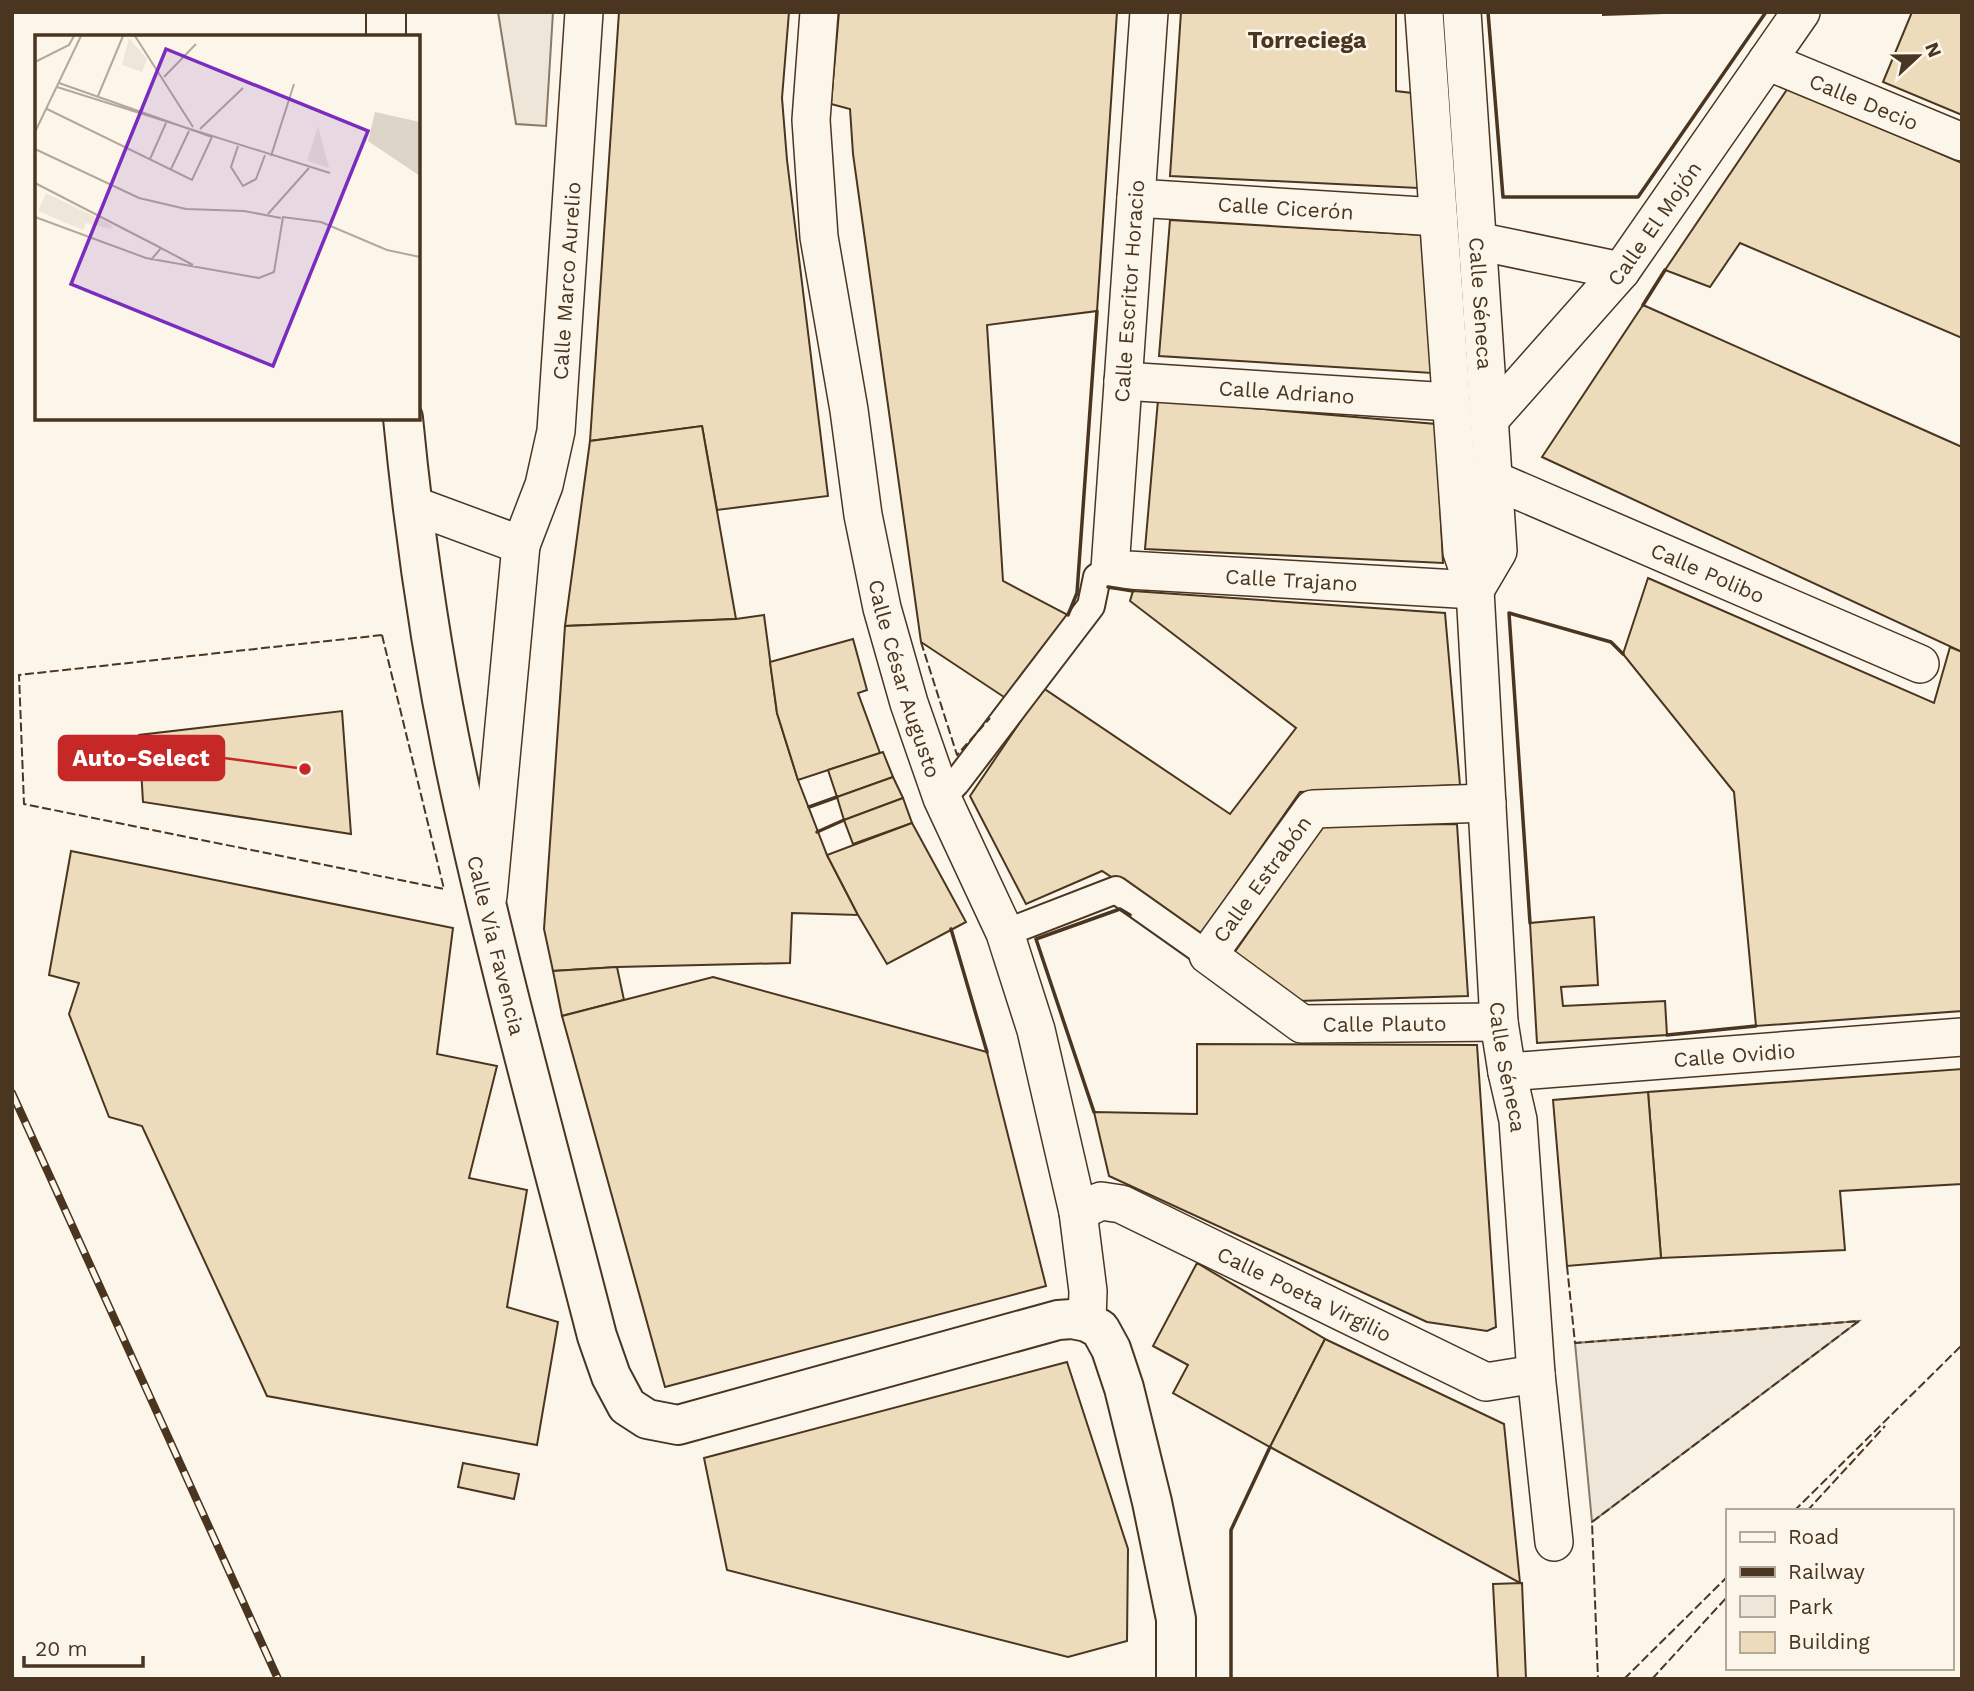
<svg xmlns="http://www.w3.org/2000/svg" width="1974" height="1691" viewBox="0 0 1974 1691" font-family="'Work Sans',sans-serif">
<rect width="100%" height="100%" fill="#fbf6e9"/>
<g fill="#ede6d9" stroke="#887966" stroke-width="2">
<path d="M 498,12 L 553,12 L 546,126 L 516,124 Z"/>
<path d="M 1859,1321 L 1592,1522 L 1575,1343 Z"/>
</g>
<g fill="#ecdcbc" stroke="#4a3520" stroke-width="2">
<path d="M 619,12 L 789,12 L 782,98 L 787,160 L 828,496 L 717,510 L 702,426 L 590,441 Z"/>
<path d="M 839,12 L 1117,12 L 1097,311 L 987,325 L 1003,581 L 1068,615 L 1007,699 L 921,642 L 853,154 L 850,109 L 831,104 Z"/>
<path d="M 1181,12 L 1396,12 L 1396,91 L 1412,93 L 1418,188 L 1170,176 Z"/>
<path d="M 1603,12 L 1694,12 L 1603,15 Z"/>
<path d="M 1912,12 L 1962,12 L 1962,115 L 1883,82 Z"/>
<path d="M 1788,88 L 1962,163 L 1962,338 L 1740,243 L 1710,287 L 1665,270 Z"/>
<path d="M 1170,220 L 1423,235 L 1432,373 L 1159,356 Z"/>
<path d="M 1643,305 L 1962,447 L 1962,652 L 1542,457 Z"/>
<path d="M 1158,400 L 1436,424 L 1443,563 L 1145,549 Z"/>
<path d="M 702,426 L 736,619 L 565,626 L 590,441 Z"/>
<path d="M 1648,578 L 1934,703 L 1950,647 L 1962,652 L 1962,1011 L 1756,1026 L 1734,792 L 1623,654 Z"/>
<path d="M 1133,591 L 1445,613 L 1460,785 L 1300,792 L 1200,935 L 1102,871 L 1026,904 L 970,796 L 1043,688 L 1230,814 L 1296,728 L 1130,601 Z"/>
<path d="M 764,615 L 777,713 L 798,780 L 827,855 L 858,915 L 792,913 L 790,963 L 617,967 L 553,971 L 544,929 L 565,626 L 736,619 Z"/>
<path d="M 853,639 L 867,690 L 858,693 L 880,753 L 798,780 L 777,713 L 770,662 Z"/>
<path d="M 342,711 L 351,834 L 143,802 L 139,735 Z"/>
<path d="M 883,752 L 893,777 L 837,797 L 828,770 Z"/>
<path d="M 893,777 L 903,798 L 844,820 L 837,797 Z"/>
<path d="M 903,798 L 912,823 L 853,844 L 844,820 Z"/>
<path d="M 912,823 L 966,922 L 887,964 L 858,915 L 827,855 Z"/>
<path d="M 1457,824 L 1468,996 L 1297,1001 L 1232,956 L 1323,826 Z"/>
<path d="M 71,851 L 453,928 L 437,1054 L 497,1066 L 469,1178 L 527,1190 L 507,1307 L 558,1322 L 537,1445 L 267,1396 L 142,1126 L 109,1117 L 69,1014 L 79,983 L 49,975 Z"/>
<path d="M 1594,917 L 1598,985 L 1561,987 L 1563,1006 L 1665,1001 L 1667,1035 L 1537,1043 L 1530,923 Z"/>
<path d="M 617,967 L 624,1000 L 562,1016 L 553,971 Z"/>
<path d="M 713,977 L 987,1052 L 1046,1286 L 665,1387 L 562,1016 Z"/>
<path d="M 1197,1044 L 1477,1045 L 1496,1327 L 1487,1331 L 1427,1322 L 1109,1176 L 1094,1112 L 1197,1114 Z"/>
<path d="M 1962,1069 L 1962,1184 L 1840,1191 L 1845,1250 L 1661,1258 L 1648,1092 Z"/>
<path d="M 1648,1092 L 1661,1258 L 1567,1266 L 1553,1100 Z"/>
<path d="M 1197,1263 L 1325,1339 L 1270,1447 L 1173,1393 L 1188,1365 L 1153,1346 Z"/>
<path d="M 1325,1339 L 1504,1424 L 1520,1583 L 1270,1447 Z"/>
<path d="M 1067,1362 L 1128,1549 L 1127,1641 L 1068,1657 L 727,1570 L 704,1458 Z"/>
<path d="M 463,1463 L 519,1474 L 514,1499 L 458,1487 Z"/>
<path d="M 1522,1583 L 1526,1679 L 1498,1679 L 1493,1584 Z"/>
</g>
<g fill="none" stroke-linecap="round" stroke-linejoin="round">
<defs>
<g id="pedestrian">
<path d="M 942,798 L 956,783 L 1091,606 L 1097,577 L 1110,569"/>
<path d="M 1005,933 L 1116,890 L 1208,955"/>
</g>
<g id="minor">
<path id="s1" d="M 819,12 L 811,120 L 819,237 L 849,410 L 863,515 L 882,608 L 909,703 L 942,798 L 1005,933 L 1036,1030 L 1078,1212 L 1088,1291 L 1087,1322"/>
<path id="s2" d="M 1149,12 L 1110,569 L 1475,590"/>
<path id="s3" d="M 1424,12 L 1462,552 L 1475,590 L 1499,1022 L 1507,1072 L 1518,1120 L 1536,1374 L 1554,1542"/>
<path id="s4" d="M 1462,12 L 1498,551 L 1475,590"/>
<path id="s5" d="M 1767,61 L 1962,142"/>
<path id="s6" d="M 1136,198 L 1438,217"/>
<path d="M 1477,241 L 1621,271"/>
<path id="s7" d="M 1123,381 L 1450,402"/>
<path id="s8" d="M 1489,420 L 1621,271 L 1801,12"/>
<path id="s9" d="M 1494,480 L 1920,664"/>
<path d="M 413,505 L 521,545 L 488,896"/>
<path id="s10" d="M 521,545 L 544,485 L 556,431 L 584,12"/>
<path id="s11" d="M 1487,803 L 1313,809 L 1208,955 L 1302,1024 L 1499,1022"/>
<path id="s12" d="M 1507,1072 L 1962,1037"/>
<path id="s13" d="M 1078,1212 L 1101,1201 L 1121,1204 L 1486,1382 L 1536,1374"/>
</g>
<g id="secondary">
<path d="M 386,12 L 386,37"/>
<path id="s14" d="M 403,418 C 415,541 433,664 459,785 C 499,970 550,1153 597,1336 L 611,1376 L 627,1406 L 647,1419 L 678,1425 L 1058,1320 L 1072,1319 L 1087,1322 L 1100,1329 L 1111,1349 L 1124,1388 L 1152,1502 L 1176,1619 L 1176,1679"/>
</g>
</defs>
<use href="#pedestrian" stroke="#4a3520" stroke-width="30"/>
<use href="#minor" stroke="#4a3520" stroke-width="40"/>
<use href="#secondary" stroke="#4a3520" stroke-width="42"/>
<use href="#pedestrian" stroke="#fbf6e9" stroke-width="26"/>
<use href="#minor" stroke="#fbf6e9" stroke-width="37"/>
<use href="#secondary" stroke="#fbf6e9" stroke-width="38"/>
<defs>
<path id="rail" d="M 12,1093 L 278,1679"/>
</defs>
<use href="#rail" stroke="#4a3520" stroke-width="8"/>
<use href="#rail" stroke="#fbf6e9" stroke-width="5" stroke-dasharray="16" stroke-linecap="butt"/>
<g stroke="#4a3520" stroke-width="2" stroke-dasharray="9 3.5" stroke-linecap="butt">
<path d="M 382,635 L 444,889 L 24,804 L 19,675 Z"/>
<path d="M 921,642 L 957,755 L 990,718"/>
<path d="M 1567,1266 L 1575,1343 L 1859,1321 L 1592,1522 L 1598,1679"/>
<path d="M 1794,1511 L 1962,1345"/>
<path d="M 1807,1511 L 1885,1426"/>
<path d="M 1624,1679 L 1727,1577"/>
<path d="M 1652,1679 L 1727,1597"/>
</g>
<g stroke="#4a3520" stroke-width="3.5">
<path d="M 1488,12 L 1503,197 L 1638,197 L 1766,12"/>
<path d="M 1643,305 L 1665,270"/>
<path d="M 1108,587 L 1133,591"/>
<path d="M 1068,615 L 1077,593 L 1097,311"/>
<path d="M 809,807 L 837,797"/>
<path d="M 817,832 L 844,820"/>
<path d="M 1530,923 L 1509,613 L 1611,642 L 1623,654"/>
<path d="M 951,929 L 987,1052"/>
<path d="M 1667,1035 L 1756,1026"/>
<path d="M 1094,1112 L 1036,939 L 1120,909 L 1130,915"/>
<path d="M 1231,1679 L 1231,1530 L 1270,1447"/>
</g>
</g>
<g text-anchor="middle" dominant-baseline="central" stroke-width="5" stroke-linejoin="round" paint-order="stroke">
<g font-size="21" fill="#4a3520" stroke="#fbf6e9">
<text stroke="none"><textPath href="#s5" startOffset="105">Calle Decio</textPath></text>
<text stroke="none"><textPath href="#s6" startOffset="150">Calle Cicerón</textPath></text>
<text stroke="none"><textPath href="#s8" startOffset="257">Calle El Mojón</textPath></text>
<text stroke="none"><textPath href="#s10" startOffset="270">Calle Marco Aurelio</textPath></text>
<text transform="translate(1129 291) rotate(-86)">Calle Escritor Horacio</text>
<text stroke="none"><textPath href="#s4" startOffset="292">Calle Séneca</textPath></text>
<text stroke="none"><textPath href="#s7" startOffset="164">Calle Adriano</textPath></text>
<text stroke="none"><textPath href="#s9" startOffset="233">Calle Polibo</textPath></text>
<text stroke="none"><textPath href="#s2" startOffset="740">Calle Trajano</textPath></text>
<text stroke="none"><textPath href="#s1" startOffset="676">Calle César Augusto</textPath></text>
<text transform="translate(1262 879) rotate(-54)">Calle Estrabón</text>
<text stroke="none"><textPath href="#s14" startOffset="536">Calle Vía Favencia</textPath></text>
<text stroke="none"><textPath href="#s11" startOffset="553">Calle Plauto</textPath></text>
<text stroke="none"><textPath href="#s12" startOffset="228">Calle Ovidio</textPath></text>
<text stroke="none"><textPath href="#s3" startOffset="1060">Calle Séneca</textPath></text>
<text stroke="none"><textPath href="#s13" startOffset="250">Calle Poeta Virgilio</textPath></text>
</g>
<g font-size="23" font-weight="bold" fill="#4a3520" stroke="#fbf6e9">
<text x="1307" y="40">Torreciega</text>
</g>
</g>
<g transform="translate(35 35)">
<rect width="385" height="385" fill="#fbf6e9"/>
<path d="M 94,3 L 112,24 L 107,37 L 87,30 ZM 283,91 L 294,133 L 272,126 ZM 11,158 L 77,190 L 76,194 L 51,188 L 48,195 L 3,176 Z" fill="#ede6d9"/>
<path d="M 340,77 L 385,87 L 385,141 L 333,106 Z" fill="#dcd4c6"/>
<path fill="none" stroke="#b4a999" stroke-width="2" d="M 100,1 L 158,92M 0,27 L 34,10 L 39,1M 129,42 L 161,9M 24,48 L 177,102M 22,52 L 295,138M 63,61 L 88,1M 12,74 L 157,145 L 177,102M 165,94 L 208,53M 0,97 L 46,1M 203,111 L 196,132 L 208,151 L 221,144 L 230,120M 0,114 L 104,163 L 151,174 L 209,176 L 246,183M 236,121 L 259,49M 115,124 L 131,88M 136,134 L 154,96M 0,148 L 126,213M 233,179 L 274,133M 0,182 L 111,223 L 224,243 L 239,237 L 248,182 L 286,187 L 352,215 L 385,222M 116,225 L 126,213 L 158,230"/>
<path fill="#7b2cbf" fill-opacity="0.15" stroke="#7b2cbf" stroke-width="3.5" d="M 131,14 L 333,96 L 238,331 L 36,249 Z"/>
<rect width="385" height="385" fill="none" stroke="#4a3520" stroke-width="3.5"/>
</g>
<path fill="none" stroke="#c62828" stroke-width="2.5" d="M305 769L224 758"/>
<circle fill="#c62828" stroke="#fbf6e9" stroke-width="2.5" cx="305" cy="769" r="7"/>
<rect fill="#c62828" stroke="#c62828" stroke-width="2.5" x="59" y="736" width="165" height="44" rx="7"/>
<g font-size="23" text-anchor="middle" font-weight="bold" fill="#fff">
<text x="141" y="766">Auto-Select</text>
</g>
<rect width="1974" height="1691" fill="none" stroke="#4a3520" stroke-width="28"/>
<rect x="1726" y="1509" width="228" height="161" fill="#fbf6e9" stroke="#b4a999" stroke-width="2"/>
<rect x="1740" y="1532" width="35" height="10" fill="#fbf6e9" stroke="#b4a999" stroke-width="2"/>
<text x="1788" y="1544" font-size="21" fill="#4a3520">Road</text>
<rect x="1740" y="1567" width="35" height="10" fill="#4a3520" stroke="#b4a999" stroke-width="2"/>
<text x="1788" y="1579" font-size="21" fill="#4a3520">Railway</text>
<rect x="1740" y="1596" width="35" height="21" fill="#ede6d9" stroke="#b4a999" stroke-width="2"/>
<text x="1788" y="1614" font-size="21" fill="#4a3520">Park</text>
<rect x="1740" y="1632" width="35" height="21" fill="#ecdcbc" stroke="#b4a999" stroke-width="2"/>
<text x="1788" y="1649" font-size="21" fill="#4a3520">Building</text>
<g transform="translate(1918 56) rotate(68)" stroke="#fbf6e9" stroke-width="5" paint-order="stroke">
<path d="M0-5L12 26L0 18L-12 26Z" fill="#4a3520"/>
<text y="-10" font-size="19" font-weight="bold" text-anchor="middle" fill="#4a3520">N</text>
</g>
<path d="M24 1656v10h119v-10" fill="none" stroke="#4a3520" stroke-width="3.5"/>
<text x="35" y="1656" font-size="21" fill="#4a3520" stroke="#fbf6e9" stroke-width="5" paint-order="stroke">20 m</text>
</svg>
